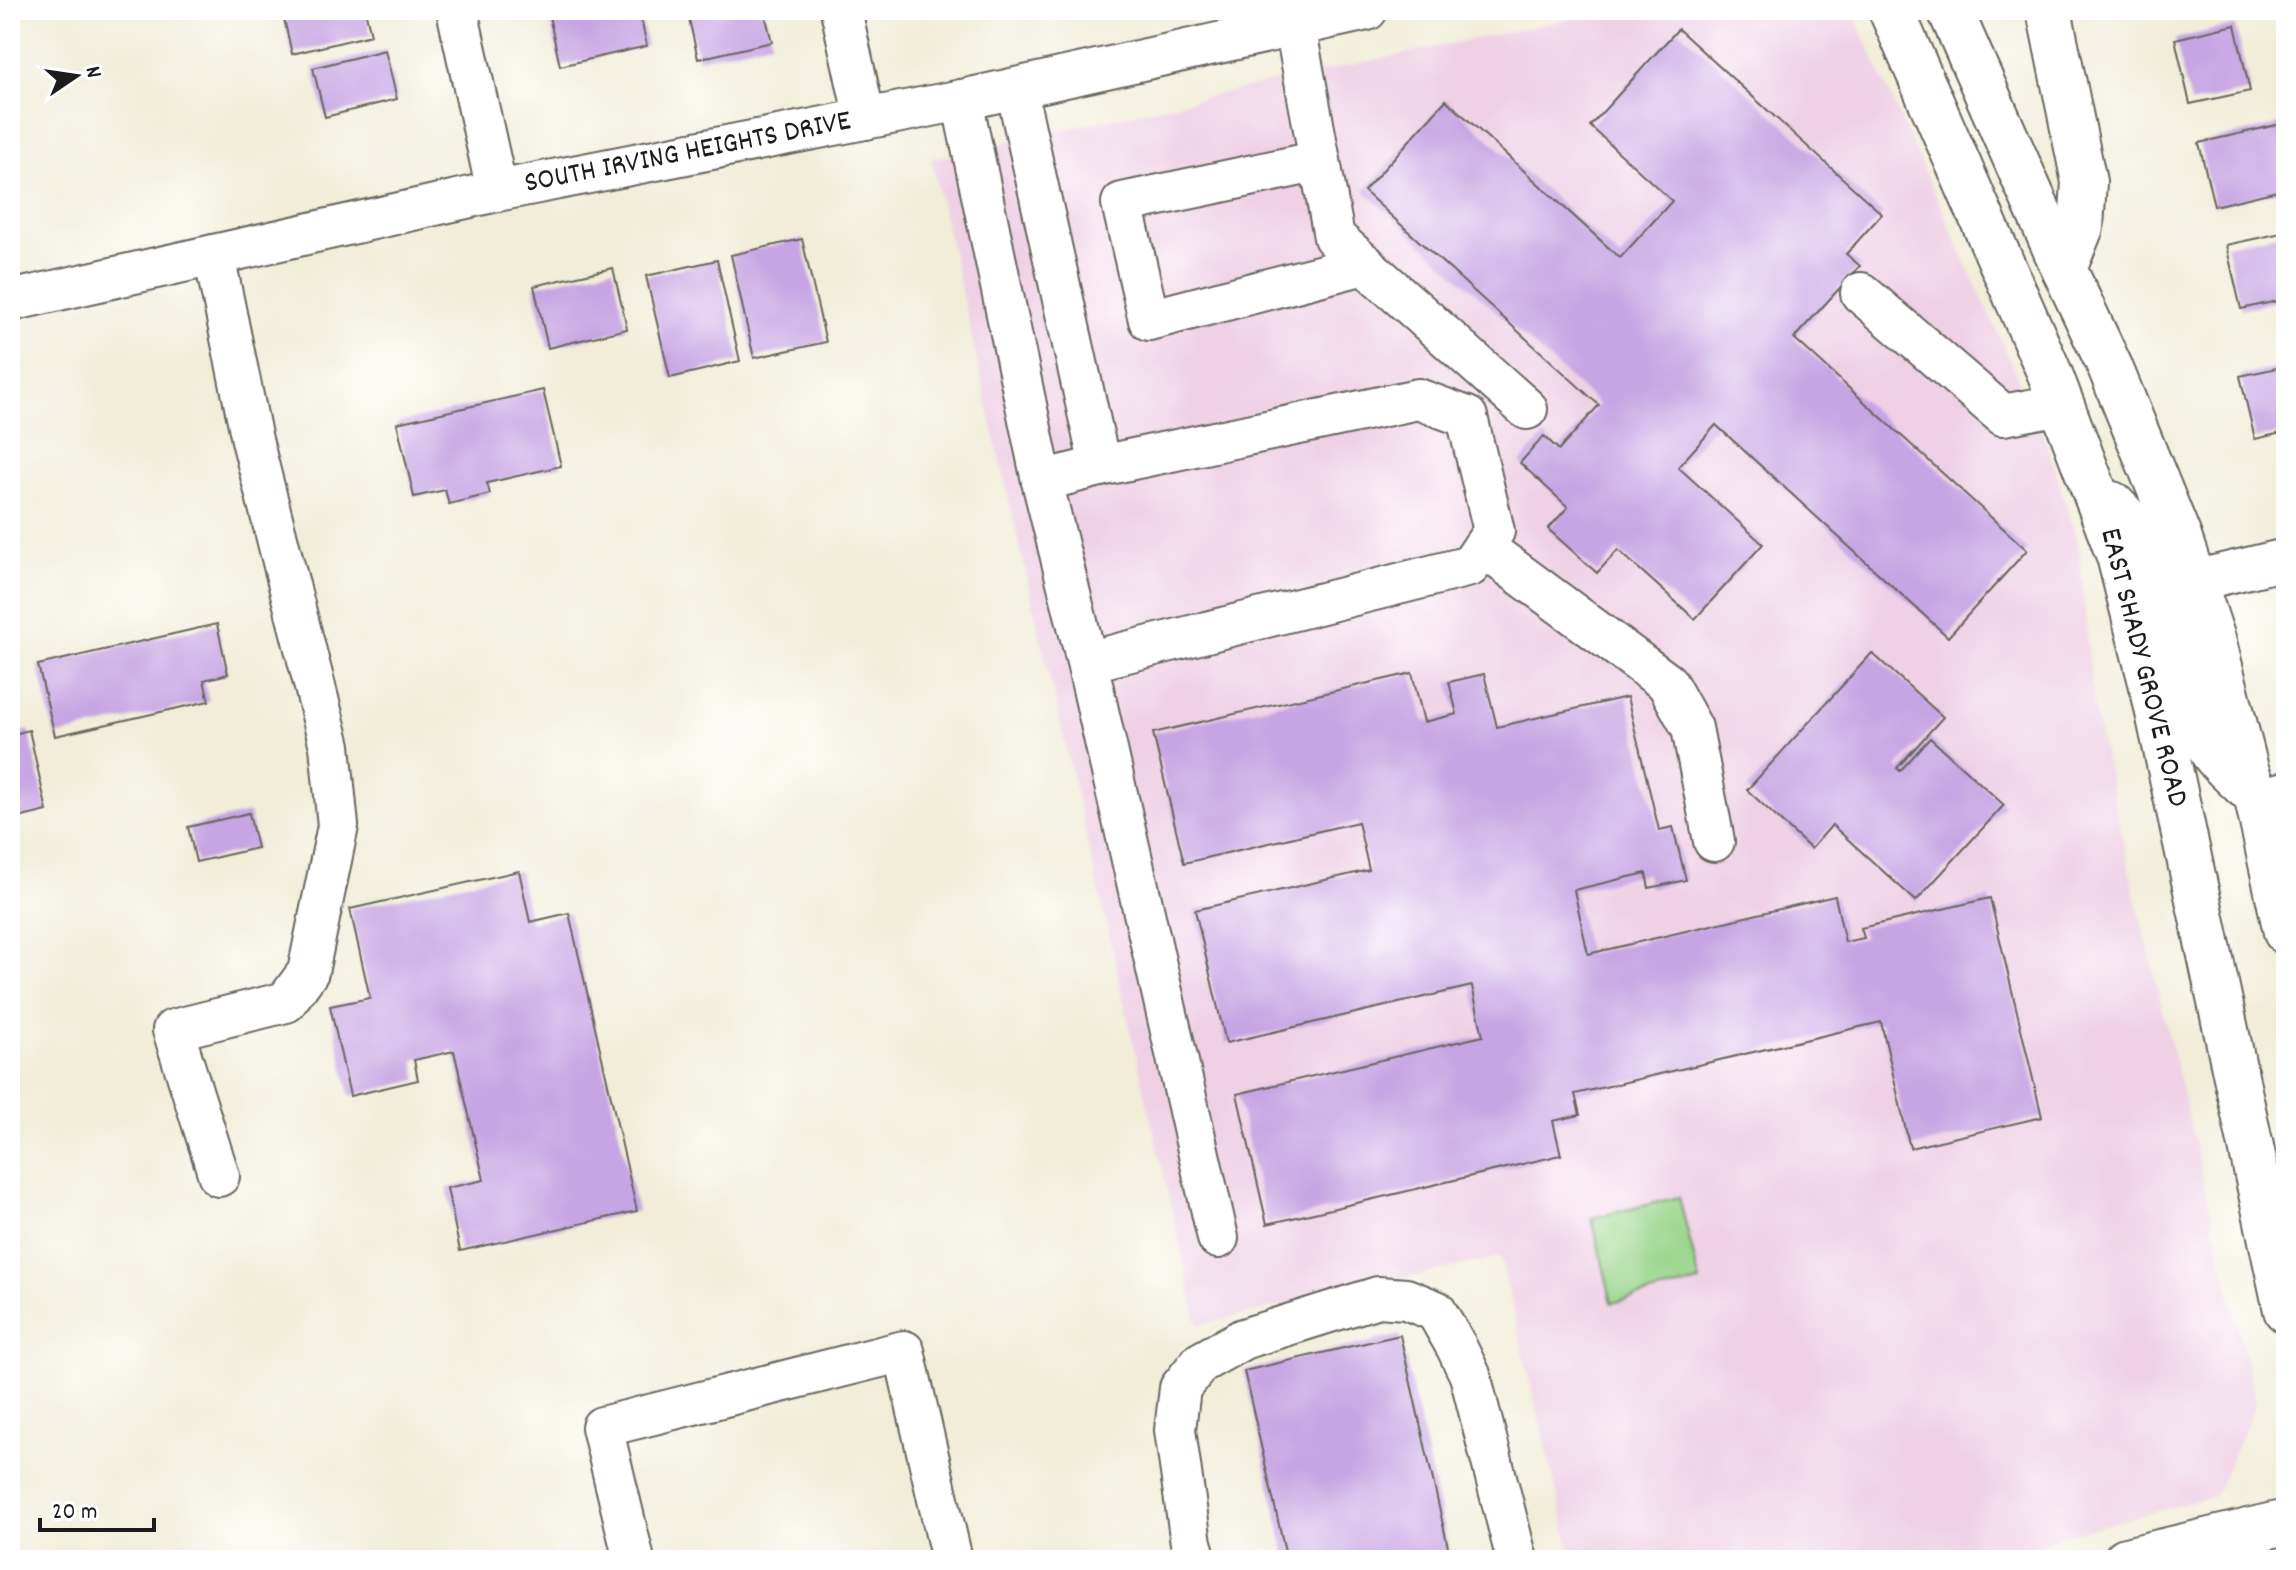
<svg xmlns="http://www.w3.org/2000/svg" width="2296" height="1570" viewBox="0 0 2296 1570" font-family="Dekko,sans-serif">
<rect width="100%" height="100%" fill="#fff"/>
<filter id="ink" filterUnits="userSpaceOnUse"><feTurbulence type="fractalNoise" baseFrequency=".0125" numOctaves="2"/><feDisplacementMap in="SourceGraphic" scale="16" xChannelSelector="R" yChannelSelector="G"/><feConvolveMatrix kernelMatrix="1 2 1 2 8 2 1 2 1" color-interpolation-filters="sRGB"/></filter>
<filter id="wash" filterUnits="userSpaceOnUse"><feTurbulence type="fractalNoise" baseFrequency=".006" numOctaves="4" result="noise"/><feDisplacementMap in="SourceGraphic" scale="32" xChannelSelector="R" yChannelSelector="G"/><feGaussianBlur stdDeviation="1.8" result="paint"/><feColorMatrix in="noise" values="0 0 0 0 0 0 0 0 0 0 0 0 0 0 0 0 0 1.4 0 .05"/><feComposite in="paint" operator="in"/></filter>
<g filter="url(#wash)">
<rect width="100%" height="100%" fill="#f1edd8"/>
<path fill="#efd0e5" d="M 1612,10 L 1852,10 L 2045,438 L 2079,546 L 2093,703 L 2127,859 L 2256,1403 L 2215,1496 L 2061,1536 L 2003,1560 L 1573,1560 L 1500,1257 L 1198,1325 L 931,159 L 1332,69 Z"/>
<path fill="#99d58a" stroke="#5a7853" stroke-width="2" d="M 1679,1197 L 1700,1282 L 1612,1303 L 1592,1218 Z"/>
<g id="blocks">
<g fill="#c7a4e3">
<path d="M 282,10 L 365,10 L 371,35 L 292,54 Z"/>
<path d="M 575,10 L 639,10 L 647,46 L 560,66 L 549,16 Z"/>
<path d="M 687,10 L 764,10 L 772,42 L 698,59 Z"/>
<path d="M 2235,25 L 2250,91 L 2190,104 L 2175,39 Z"/>
<path d="M 1678,29 L 1882,214 L 1846,254 L 1860,266 L 1794,338 L 2027,550 L 1948,637 L 1716,425 L 1678,467 L 1763,544 L 1695,619 L 1618,550 L 1597,573 L 1548,529 L 1568,507 L 1520,463 L 1544,436 L 1559,450 L 1599,405 L 1364,191 L 1446,100 L 1620,258 L 1672,201 L 1590,126 Z"/>
<path d="M 385,50 L 397,99 L 325,117 L 313,68 Z"/>
<path d="M 2285,123 L 2286,189 L 2214,206 L 2199,143 Z"/>
<path d="M 2286,232 L 2286,299 L 2241,309 L 2226,245 Z"/>
<path d="M 802,239 L 826,342 L 754,358 L 731,255 Z"/>
<path d="M 717,260 L 740,361 L 670,378 L 646,276 Z"/>
<path d="M 613,268 L 627,329 L 548,348 L 534,286 Z"/>
<path d="M 2286,366 L 2286,432 L 2255,439 L 2240,376 Z"/>
<path d="M 543,390 L 561,466 L 487,483 L 490,494 L 449,504 L 445,490 L 414,497 L 397,423 Z"/>
<path d="M 217,624 L 228,674 L 204,680 L 209,701 L 55,736 L 38,665 Z"/>
<path d="M 1872,653 L 1943,717 L 1897,768 L 1900,771 L 1930,738 L 2004,805 L 1916,901 L 1832,825 L 1811,849 L 1747,790 Z"/>
<path d="M 1412,673 L 1424,722 L 1457,714 L 1449,682 L 1484,674 L 1497,727 L 1627,697 L 1659,830 L 1673,827 L 1686,880 L 1649,888 L 1646,873 L 1574,890 L 1588,954 L 1835,896 L 1845,942 L 1864,938 L 1861,928 L 1990,898 L 2042,1117 L 1910,1148 L 1881,1022 L 1575,1094 L 1580,1115 L 1553,1121 L 1561,1155 L 1267,1224 L 1237,1094 L 1483,1036 L 1472,986 L 1226,1043 L 1195,910 L 1369,870 L 1358,822 L 1184,863 L 1153,733 Z"/>
<path d="M 29,730 L 47,811 L 10,820 L 10,735 Z"/>
<path d="M 249,813 L 257,848 L 196,862 L 188,827 Z"/>
<path d="M 519,871 L 530,922 L 569,913 L 637,1211 L 460,1251 L 447,1188 L 484,1180 L 454,1051 L 414,1060 L 418,1080 L 350,1096 L 330,1006 L 370,998 L 350,909 Z"/>
<path d="M 1400,1335 L 1451,1560 L 1287,1560 L 1244,1371 Z"/>
</g>
</g>
</g>
<g filter="url(#ink)">
<use href="#blocks" fill-opacity="0" stroke="#67655e" stroke-width="2"/>
<g fill="none" stroke-linecap="round" stroke-linejoin="round">
<defs>
<g id="minor">
<path d="M 457,10 L 497,191"/>
<path d="M 841,10 L 865,119"/>
<path d="M 1295,26 L 1334,237 L 1527,409"/>
<path d="M 1016,88 L 1100,466"/>
<path d="M 962,100 L 1042,481"/>
<path d="M 1320,161 L 1122,203 L 1149,320 L 1365,264"/>
<path d="M 214,255 L 252,440 L 330,746 L 338,826 L 308,972 L 286,1002 L 173,1030 L 219,1176"/>
<path d="M 1861,293 L 2003,415 L 2062,404"/>
<path d="M 10,301 L 497,191 L 962,100 L 1367,10"/>
<path d="M 1483,547 L 1667,683 L 1692,728 L 1714,841"/>
<path d="M 2194,581 L 2286,559"/>
<path d="M 1087,662 L 1470,566 L 1494,531 L 1467,417 L 1418,399 L 1100,466 L 1042,481 L 1087,662 L 1218,1238"/>
<path d="M 2257,799 L 2286,792"/>
<path d="M 634,1560 L 602,1427 L 904,1351 L 952,1560"/>
<path d="M 1196,1560 L 1191,1543 L 1175,1430 L 1180,1388 L 1200,1363 L 1243,1339 L 1378,1297 L 1406,1299 L 1436,1311 L 1456,1346 L 1470,1375 L 1517,1560"/>
</g>
<g id="major">
<path d="M 1891,10 L 2050,374 L 2119,556 L 2154,694 L 2286,1310"/>
<path d="M 1950,10 L 2064,269 L 2110,367 L 2179,537 L 2213,639 L 2246,769 L 2257,799 L 2286,932"/>
<path d="M 2049,10 L 2084,182 L 2081,227 L 2064,269"/>
<path d="M 2112,504 C 2124,517 2140,530 2148,546 C 2183,607 2174,688 2211,750 C 2219,763 2234,775 2245,786"/>
<path d="M 2126,1560 L 2286,1522"/>
</g>
</defs>
<use href="#minor" stroke="#67655e" stroke-width="44"/>
<use href="#major" stroke="#67655e" stroke-width="48"/>
<use href="#minor" stroke="#fff" stroke-width="40"/>
<use href="#major" stroke="#fff" stroke-width="44"/>
</g>
</g>
<g text-anchor="middle" dominant-baseline="central" stroke-width="6" stroke-linejoin="round" paint-order="stroke">
<g font-size="30" fill="#1c1c1c" stroke="#fff">
<text transform="translate(688 154) rotate(-11)">SOUTH IRVING HEIGHTS DRIVE</text>
<text transform="translate(2142 668) rotate(76)">EAST SHADY GROVE ROAD</text>
</g>
</g>
<rect width="2296" height="1570" fill="none" stroke="#fff" stroke-width="40"/>
<g transform="translate(76 76) rotate(77)" stroke="#ffffff" stroke-width="6" paint-order="stroke">
<path d="M0-6L14 30L0 20L-14 30Z" fill="#1c1c1c"/>
<text y="-12" font-size="22" font-weight="bold" text-anchor="middle" fill="#1c1c1c">N</text>
</g>
<path d="M40 1518v12h114v-12" fill="none" stroke="#1c1c1c" stroke-width="4"/>
<text x="52" y="1518" font-size="24" fill="#1c1c1c" stroke="#ffffff" stroke-width="6" paint-order="stroke">20 m</text>
</svg>
